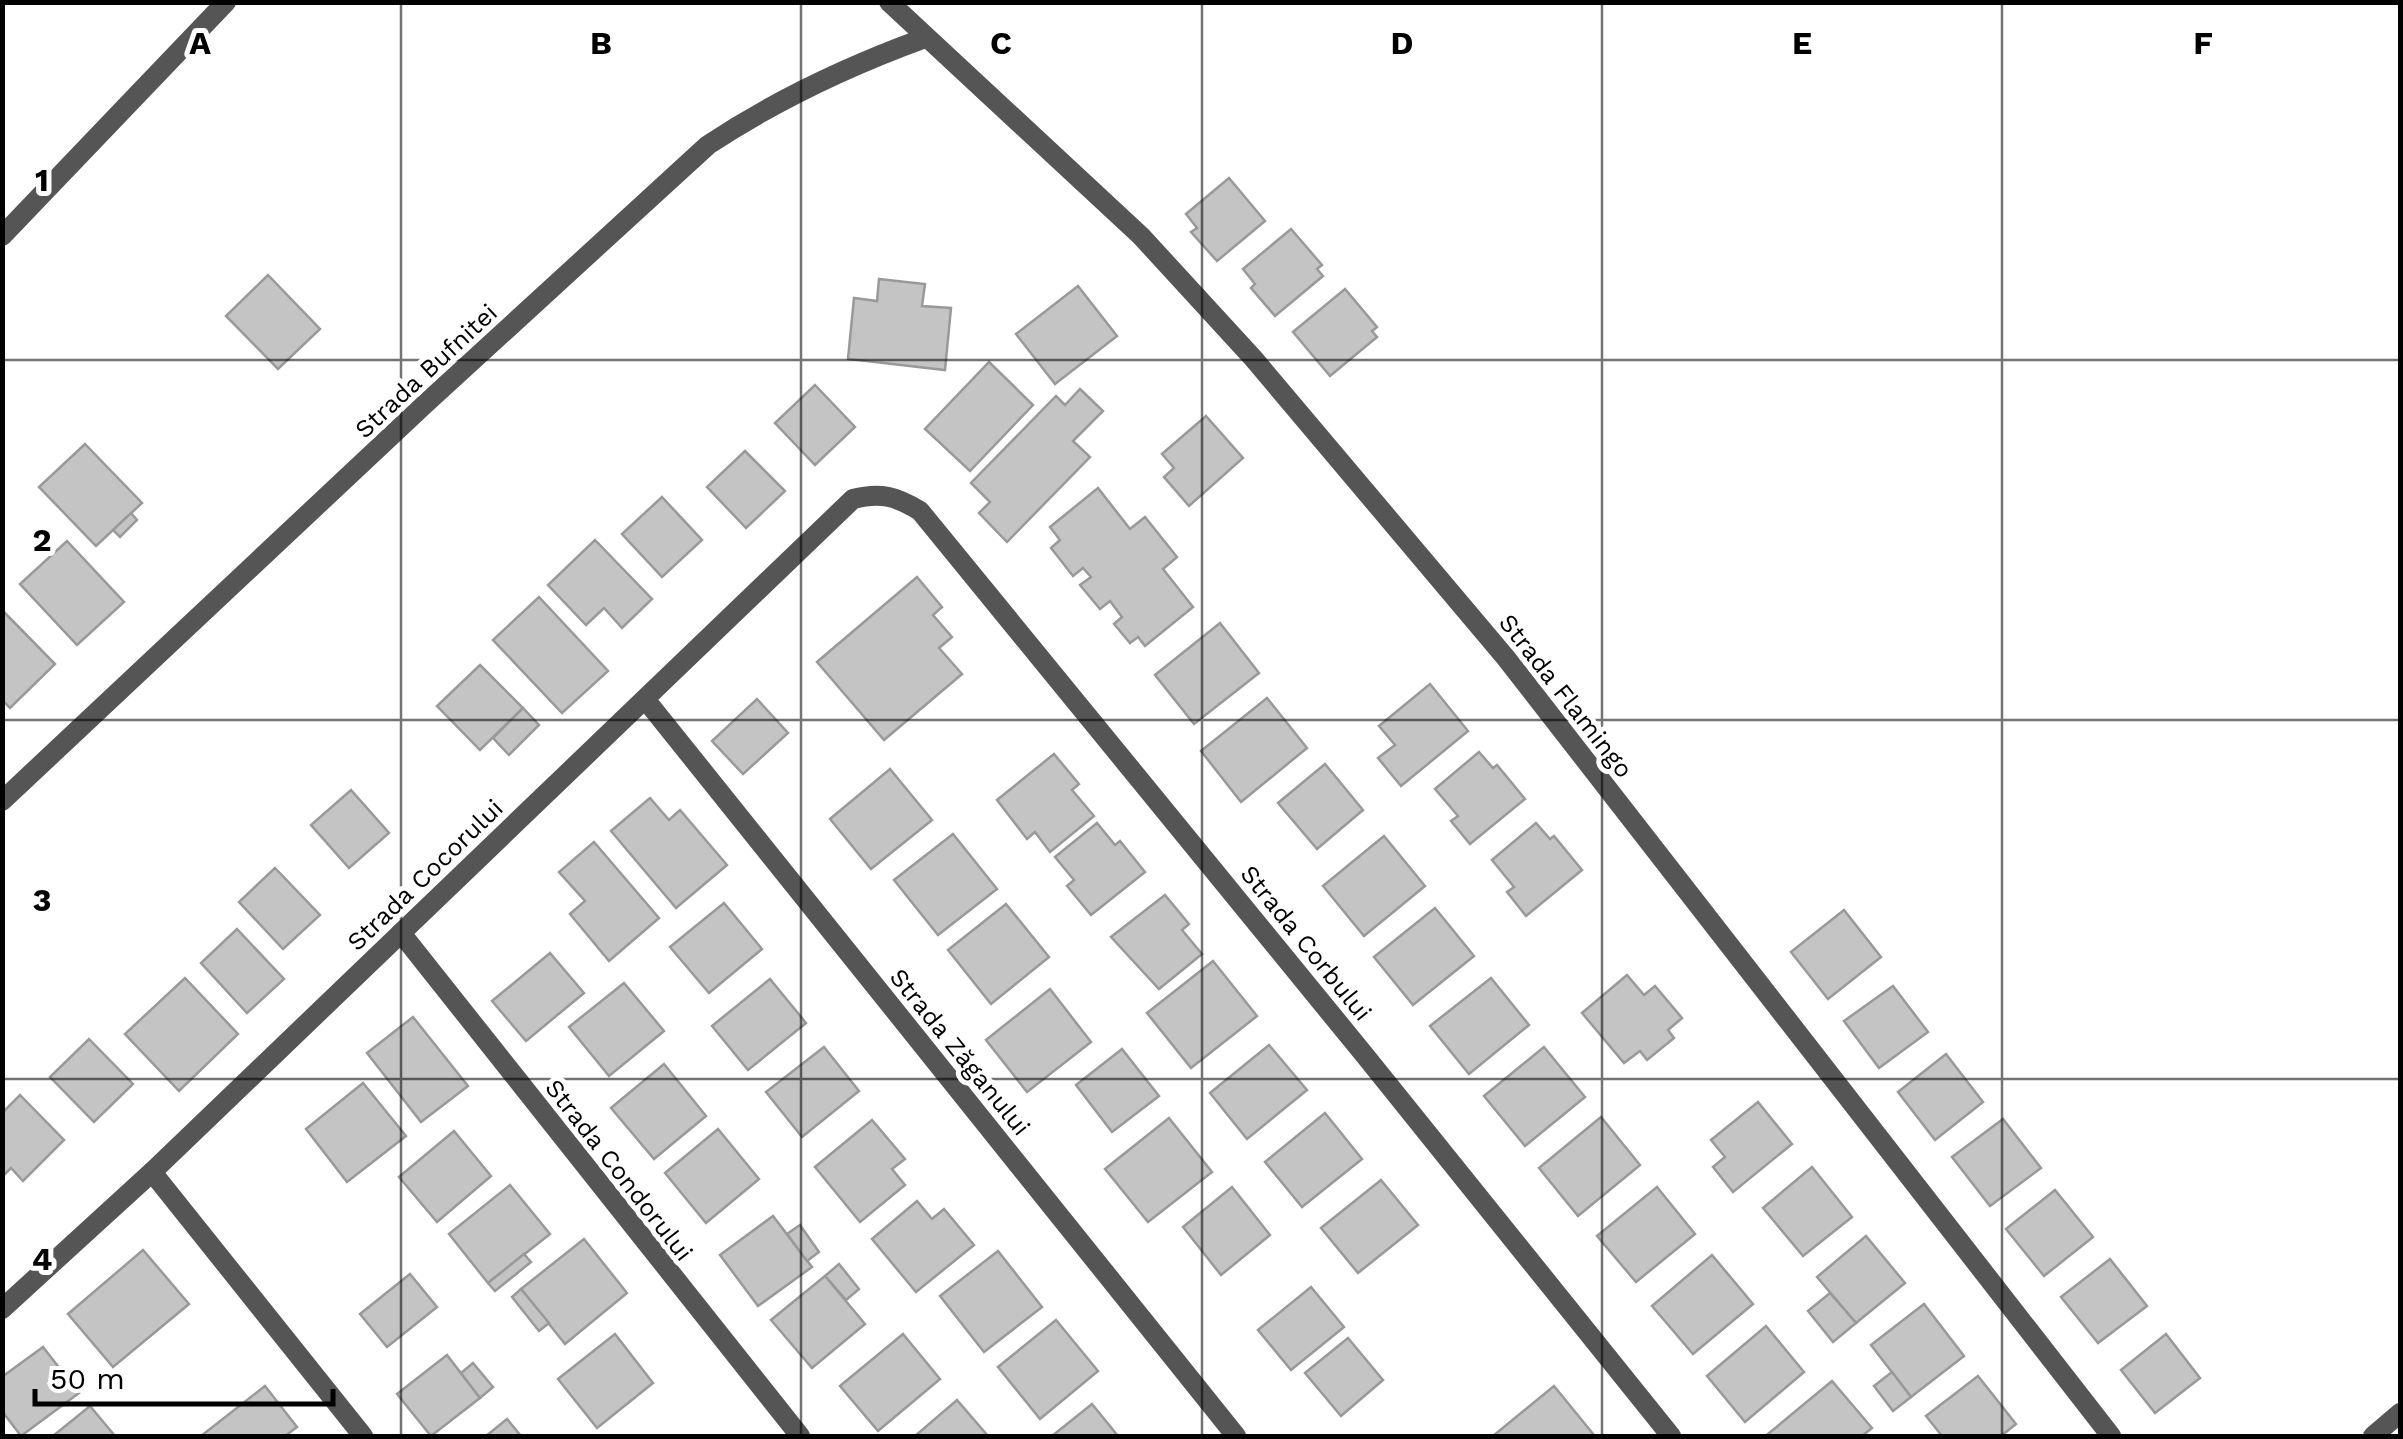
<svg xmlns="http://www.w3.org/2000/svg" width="2403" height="1439" viewBox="0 0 2403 1439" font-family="'Work Sans',sans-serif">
<rect width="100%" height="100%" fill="#fff"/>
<g fill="#c4c4c4" stroke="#999" stroke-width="2.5">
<path d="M 1229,178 L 1265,221 L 1217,261 L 1191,232 L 1197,228 L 1186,214 Z"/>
<path d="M 1291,229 L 1322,265 L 1317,269 L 1323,276 L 1275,316 L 1251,288 L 1255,284 L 1243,269 Z"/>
<path d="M 268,275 L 320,329 L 278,369 L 226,316 Z"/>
<path d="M 879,279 L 925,284 L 922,306 L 951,308 L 945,370 L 848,359 L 854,298 L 877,301 Z"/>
<path d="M 1078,286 L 1117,336 L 1055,384 L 1016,334 Z"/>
<path d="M 1345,289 L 1377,327 L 1372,331 L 1377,337 L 1330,376 L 1293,332 Z"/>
<path d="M 989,362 L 1033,405 L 970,471 L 925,429 Z"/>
<path d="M 815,385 L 855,427 L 815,465 L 775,423 Z"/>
<path d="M 1080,389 L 1103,411 L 1073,441 L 1090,457 L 1007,542 L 979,513 L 990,502 L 971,483 L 1056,396 L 1065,405 Z"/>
<path d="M 1206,416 L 1243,458 L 1189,506 L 1164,477 L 1174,468 L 1162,454 Z"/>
<path d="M 85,444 L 142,503 L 96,546 L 39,487 Z"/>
<path d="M 745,451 L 785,491 L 746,528 L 707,487 Z"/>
<path d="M 1098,488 L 1130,529 L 1145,517 L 1177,557 L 1163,569 L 1193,607 L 1145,646 L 1138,637 L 1130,643 L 1114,624 L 1122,617 L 1110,601 L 1100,609 L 1080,585 L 1091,577 L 1083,568 L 1073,576 L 1051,548 L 1060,540 L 1050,527 Z"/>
<path d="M 662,497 L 702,540 L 662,577 L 622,534 Z"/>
<path d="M 131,513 L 137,520 L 120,537 L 113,530 Z"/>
<path d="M 595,540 L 652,599 L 622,628 L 604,608 L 586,625 L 548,585 Z"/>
<path d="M 67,541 L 124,602 L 77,645 L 20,584 Z"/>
<path d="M 917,577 L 942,607 L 933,615 L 952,637 L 939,648 L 962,674 L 884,740 L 817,662 Z"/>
<path d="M 539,597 L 608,671 L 562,713 L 493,640 Z"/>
<path d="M 2,610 L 55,664 L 10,708 L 2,700 Z"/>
<path d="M 1220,623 L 1259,673 L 1194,724 L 1155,675 Z"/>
<path d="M 480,665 L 523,708 L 480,750 L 437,706 Z"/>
<path d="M 1430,684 L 1468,731 L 1401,786 L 1378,758 L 1395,745 L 1379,726 Z"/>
<path d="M 1267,698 L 1307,748 L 1241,802 L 1201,751 Z"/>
<path d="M 757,699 L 788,733 L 743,774 L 712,741 Z"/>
<path d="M 523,708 L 539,725 L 509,755 L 493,738 Z"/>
<path d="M 1479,752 L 1493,768 L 1497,765 L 1525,799 L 1470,844 L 1451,821 L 1458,816 L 1435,789 Z"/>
<path d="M 1054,754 L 1079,784 L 1072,790 L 1094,816 L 1050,852 L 1035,832 L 1027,839 L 997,800 Z"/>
<path d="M 1325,764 L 1363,810 L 1317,849 L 1278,803 Z"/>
<path d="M 890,769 L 932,820 L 871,869 L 830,819 Z"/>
<path d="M 351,790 L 389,833 L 349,868 L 311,825 Z"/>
<path d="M 650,798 L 669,820 L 680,810 L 727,865 L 676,908 L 611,831 Z"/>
<path d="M 1097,823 L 1115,845 L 1120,841 L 1145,872 L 1091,915 L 1067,886 L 1074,880 L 1055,857 Z"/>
<path d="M 1536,823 L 1550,839 L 1554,836 L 1582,870 L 1526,916 L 1507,892 L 1514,887 L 1492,860 Z"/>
<path d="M 953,834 L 997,889 L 938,935 L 894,880 Z"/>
<path d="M 1384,836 L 1425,886 L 1364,936 L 1323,886 Z"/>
<path d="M 594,842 L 659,918 L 609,961 L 570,914 L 585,901 L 559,872 Z"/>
<path d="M 275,868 L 320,915 L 283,949 L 239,902 Z"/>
<path d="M 1165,895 L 1189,924 L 1182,930 L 1202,954 L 1159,989 L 1111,937 Z"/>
<path d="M 724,903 L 762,949 L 709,993 L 670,947 Z"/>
<path d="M 1006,904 L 1049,957 L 991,1004 L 948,950 Z"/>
<path d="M 1435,908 L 1474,956 L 1413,1005 L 1374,957 Z"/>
<path d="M 1844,910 L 1881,957 L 1828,999 L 1791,952 Z"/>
<path d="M 237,929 L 284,979 L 247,1013 L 201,963 Z"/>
<path d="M 550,953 L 584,993 L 526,1041 L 492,1001 Z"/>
<path d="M 1213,961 L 1257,1016 L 1191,1068 L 1147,1013 Z"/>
<path d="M 1627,975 L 1644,995 L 1655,986 L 1682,1018 L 1668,1030 L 1674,1038 L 1647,1060 L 1640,1051 L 1624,1063 L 1582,1013 Z"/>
<path d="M 185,978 L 238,1034 L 179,1091 L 125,1034 Z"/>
<path d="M 1491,978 L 1529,1025 L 1469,1074 L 1430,1026 Z"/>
<path d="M 770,979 L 806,1023 L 748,1070 L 712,1026 Z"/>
<path d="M 624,983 L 664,1031 L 609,1076 L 569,1027 Z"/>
<path d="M 1893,986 L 1928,1032 L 1879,1068 L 1844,1021 Z"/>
<path d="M 1050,989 L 1091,1042 L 1027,1092 L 986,1040 Z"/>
<path d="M 413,1017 L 468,1086 L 421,1122 L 367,1053 Z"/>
<path d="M 89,1039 L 133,1084 L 94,1122 L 50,1077 Z"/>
<path d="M 1269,1045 L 1307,1090 L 1247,1139 L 1210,1093 Z"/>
<path d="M 824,1047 L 859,1091 L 802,1137 L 766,1092 Z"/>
<path d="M 1544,1047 L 1585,1097 L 1525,1146 L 1484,1096 Z"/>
<path d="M 1122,1049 L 1159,1096 L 1112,1132 L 1076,1085 Z"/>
<path d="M 1946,1054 L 1983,1102 L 1935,1140 L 1898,1092 Z"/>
<path d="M 664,1064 L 706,1116 L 654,1159 L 611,1108 Z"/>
<path d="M 363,1083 L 406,1136 L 347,1182 L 306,1129 Z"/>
<path d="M 20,1095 L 64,1140 L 23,1181 L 11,1168 L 2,1177 L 2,1113 Z"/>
<path d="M 1758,1102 L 1792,1144 L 1733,1192 L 1713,1167 L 1725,1157 L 1711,1140 Z"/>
<path d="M 1325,1113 L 1362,1159 L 1302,1207 L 1265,1162 Z"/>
<path d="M 1601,1117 L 1640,1165 L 1578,1216 L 1539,1168 Z"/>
<path d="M 1169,1118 L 1212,1172 L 1148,1222 L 1105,1169 Z"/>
<path d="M 2003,1119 L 2041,1168 L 1990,1206 L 1952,1157 Z"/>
<path d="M 872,1120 L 905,1159 L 892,1169 L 905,1185 L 860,1222 L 815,1167 Z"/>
<path d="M 718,1129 L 759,1179 L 706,1223 L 665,1173 Z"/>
<path d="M 454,1131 L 491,1176 L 437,1222 L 399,1177 Z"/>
<path d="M 1812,1167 L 1852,1217 L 1803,1256 L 1763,1208 Z"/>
<path d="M 1381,1180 L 1418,1225 L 1358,1273 L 1321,1228 Z"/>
<path d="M 510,1185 L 550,1234 L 488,1283 L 449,1234 Z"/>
<path d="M 1232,1187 L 1270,1235 L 1221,1275 L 1183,1227 Z"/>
<path d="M 1657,1187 L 1695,1234 L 1636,1282 L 1597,1236 Z"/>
<path d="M 2055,1190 L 2093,1237 L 2044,1276 L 2006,1229 Z"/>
<path d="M 917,1201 L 932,1219 L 944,1209 L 974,1245 L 916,1292 L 872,1239 Z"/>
<path d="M 773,1216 L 812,1267 L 758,1306 L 720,1255 Z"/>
<path d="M 800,1225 L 819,1252 L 807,1261 L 787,1234 Z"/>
<path d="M 1866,1236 L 1905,1283 L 1856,1323 L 1817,1277 Z"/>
<path d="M 584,1239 L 627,1293 L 565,1344 L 521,1289 Z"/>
<path d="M 143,1250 L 189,1304 L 113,1367 L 68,1314 Z"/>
<path d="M 998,1251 L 1042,1307 L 984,1352 L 940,1296 Z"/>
<path d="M 524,1254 L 531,1262 L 495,1291 L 488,1283 Z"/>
<path d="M 1712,1255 L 1753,1304 L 1693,1354 L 1652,1306 Z"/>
<path d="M 2110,1259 L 2147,1306 L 2098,1343 L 2061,1297 Z"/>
<path d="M 839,1264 L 859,1289 L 846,1300 L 825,1276 Z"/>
<path d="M 410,1274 L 437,1307 L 387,1347 L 360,1314 Z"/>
<path d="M 825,1276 L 865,1324 L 812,1368 L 771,1320 Z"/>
<path d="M 1311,1287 L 1344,1327 L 1291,1370 L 1258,1330 Z"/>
<path d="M 521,1289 L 549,1323 L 539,1331 L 512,1297 Z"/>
<path d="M 1830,1293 L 1856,1323 L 1833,1342 L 1808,1311 Z"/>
<path d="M 1924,1304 L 1964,1356 L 1911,1397 L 1871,1345 Z"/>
<path d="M 1056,1320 L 1098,1371 L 1040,1419 L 998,1367 Z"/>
<path d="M 1766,1326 L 1804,1372 L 1745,1422 L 1707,1376 Z"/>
<path d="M 615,1334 L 653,1383 L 597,1428 L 558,1379 Z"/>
<path d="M 903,1334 L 940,1379 L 878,1431 L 840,1386 Z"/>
<path d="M 2166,1334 L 2200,1378 L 2155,1413 L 2121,1370 Z"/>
<path d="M 1348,1338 L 1383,1380 L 1341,1416 L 1305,1373 Z"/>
<path d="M 43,1347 L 79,1393 L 21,1436 L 2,1411 L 2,1377 Z"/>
<path d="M 447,1355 L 480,1398 L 431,1436 L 397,1394 Z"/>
<path d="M 473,1363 L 493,1387 L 480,1398 L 461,1373 Z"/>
<path d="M 1892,1372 L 1911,1397 L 1893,1411 L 1874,1386 Z"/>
<path d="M 1978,1376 L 2016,1424 L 2001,1436 L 1942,1436 L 1926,1416 Z"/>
<path d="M 1832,1381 L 1872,1428 L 1862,1436 L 1771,1436 L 1768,1434 Z"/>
<path d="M 265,1386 L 297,1427 L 285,1436 L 201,1436 Z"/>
<path d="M 1554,1386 L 1594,1435 L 1592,1436 L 1493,1436 Z"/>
<path d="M 957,1400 L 988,1436 L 915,1436 Z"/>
<path d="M 1092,1404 L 1118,1436 L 1052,1436 Z"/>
<path d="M 90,1406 L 115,1436 L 53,1436 Z"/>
<path d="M 507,1419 L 521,1436 L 486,1436 Z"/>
</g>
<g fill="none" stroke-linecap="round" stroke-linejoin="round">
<g stroke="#555" stroke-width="20">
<path d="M 889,2 L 1141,236 L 1253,358 L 1506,658 L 2111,1436"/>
<path d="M 2,236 L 226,2"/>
<path d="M 645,699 L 1236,1436"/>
<path d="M 2,801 L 424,405 L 708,145 C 776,100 848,66 925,38"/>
<path d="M 401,933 L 800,1436"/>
<path d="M 152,1172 L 363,1436"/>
<path d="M 2,1309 L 152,1172 L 853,499 C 880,492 896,496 920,511 L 1367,1058 L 1671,1436"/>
<path d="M 2373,1436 L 2400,1413"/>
</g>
</g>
<path fill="none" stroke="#000" stroke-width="2.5" stroke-opacity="0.55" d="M 401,2 L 401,1436M 801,2 L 801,1436M 1202,2 L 1202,1436M 1602,2 L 1602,1436M 2002,2 L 2002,1436M 2,360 L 2400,360M 2,720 L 2400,720M 2,1079 L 2400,1079"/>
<g text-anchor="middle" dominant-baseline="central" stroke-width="10" stroke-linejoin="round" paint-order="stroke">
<g font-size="25" fill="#000" stroke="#fff">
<text transform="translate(426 371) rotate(-43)">Strada Bufnitei</text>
<text transform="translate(1566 696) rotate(52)">Strada Flamingo</text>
<text transform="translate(425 875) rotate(-44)">Strada Cocorului</text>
<text transform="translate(1306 943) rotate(51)">Strada Corbului</text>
<text transform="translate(960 1052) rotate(51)">Strada Zăganului</text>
<text transform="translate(619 1170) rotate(52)">Strada Condorului</text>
</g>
</g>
<g font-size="32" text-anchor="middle" font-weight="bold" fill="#000" stroke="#fff" stroke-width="10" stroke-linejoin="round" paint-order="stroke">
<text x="200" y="54">A</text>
<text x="601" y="54">B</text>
<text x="1001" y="54">C</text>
<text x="1402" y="54">D</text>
<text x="1802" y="54">E</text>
<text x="2203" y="54">F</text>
<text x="42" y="191">1</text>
<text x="42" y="551">2</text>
<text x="42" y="911">3</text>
<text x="42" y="1270">4</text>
</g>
<rect width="2403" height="1439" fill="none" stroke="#000000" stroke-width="10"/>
<path d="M35 1389v15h298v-15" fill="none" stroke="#000000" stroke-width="5"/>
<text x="50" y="1389" font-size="30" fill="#000000" stroke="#ffffff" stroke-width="8" paint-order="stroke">50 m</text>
</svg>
